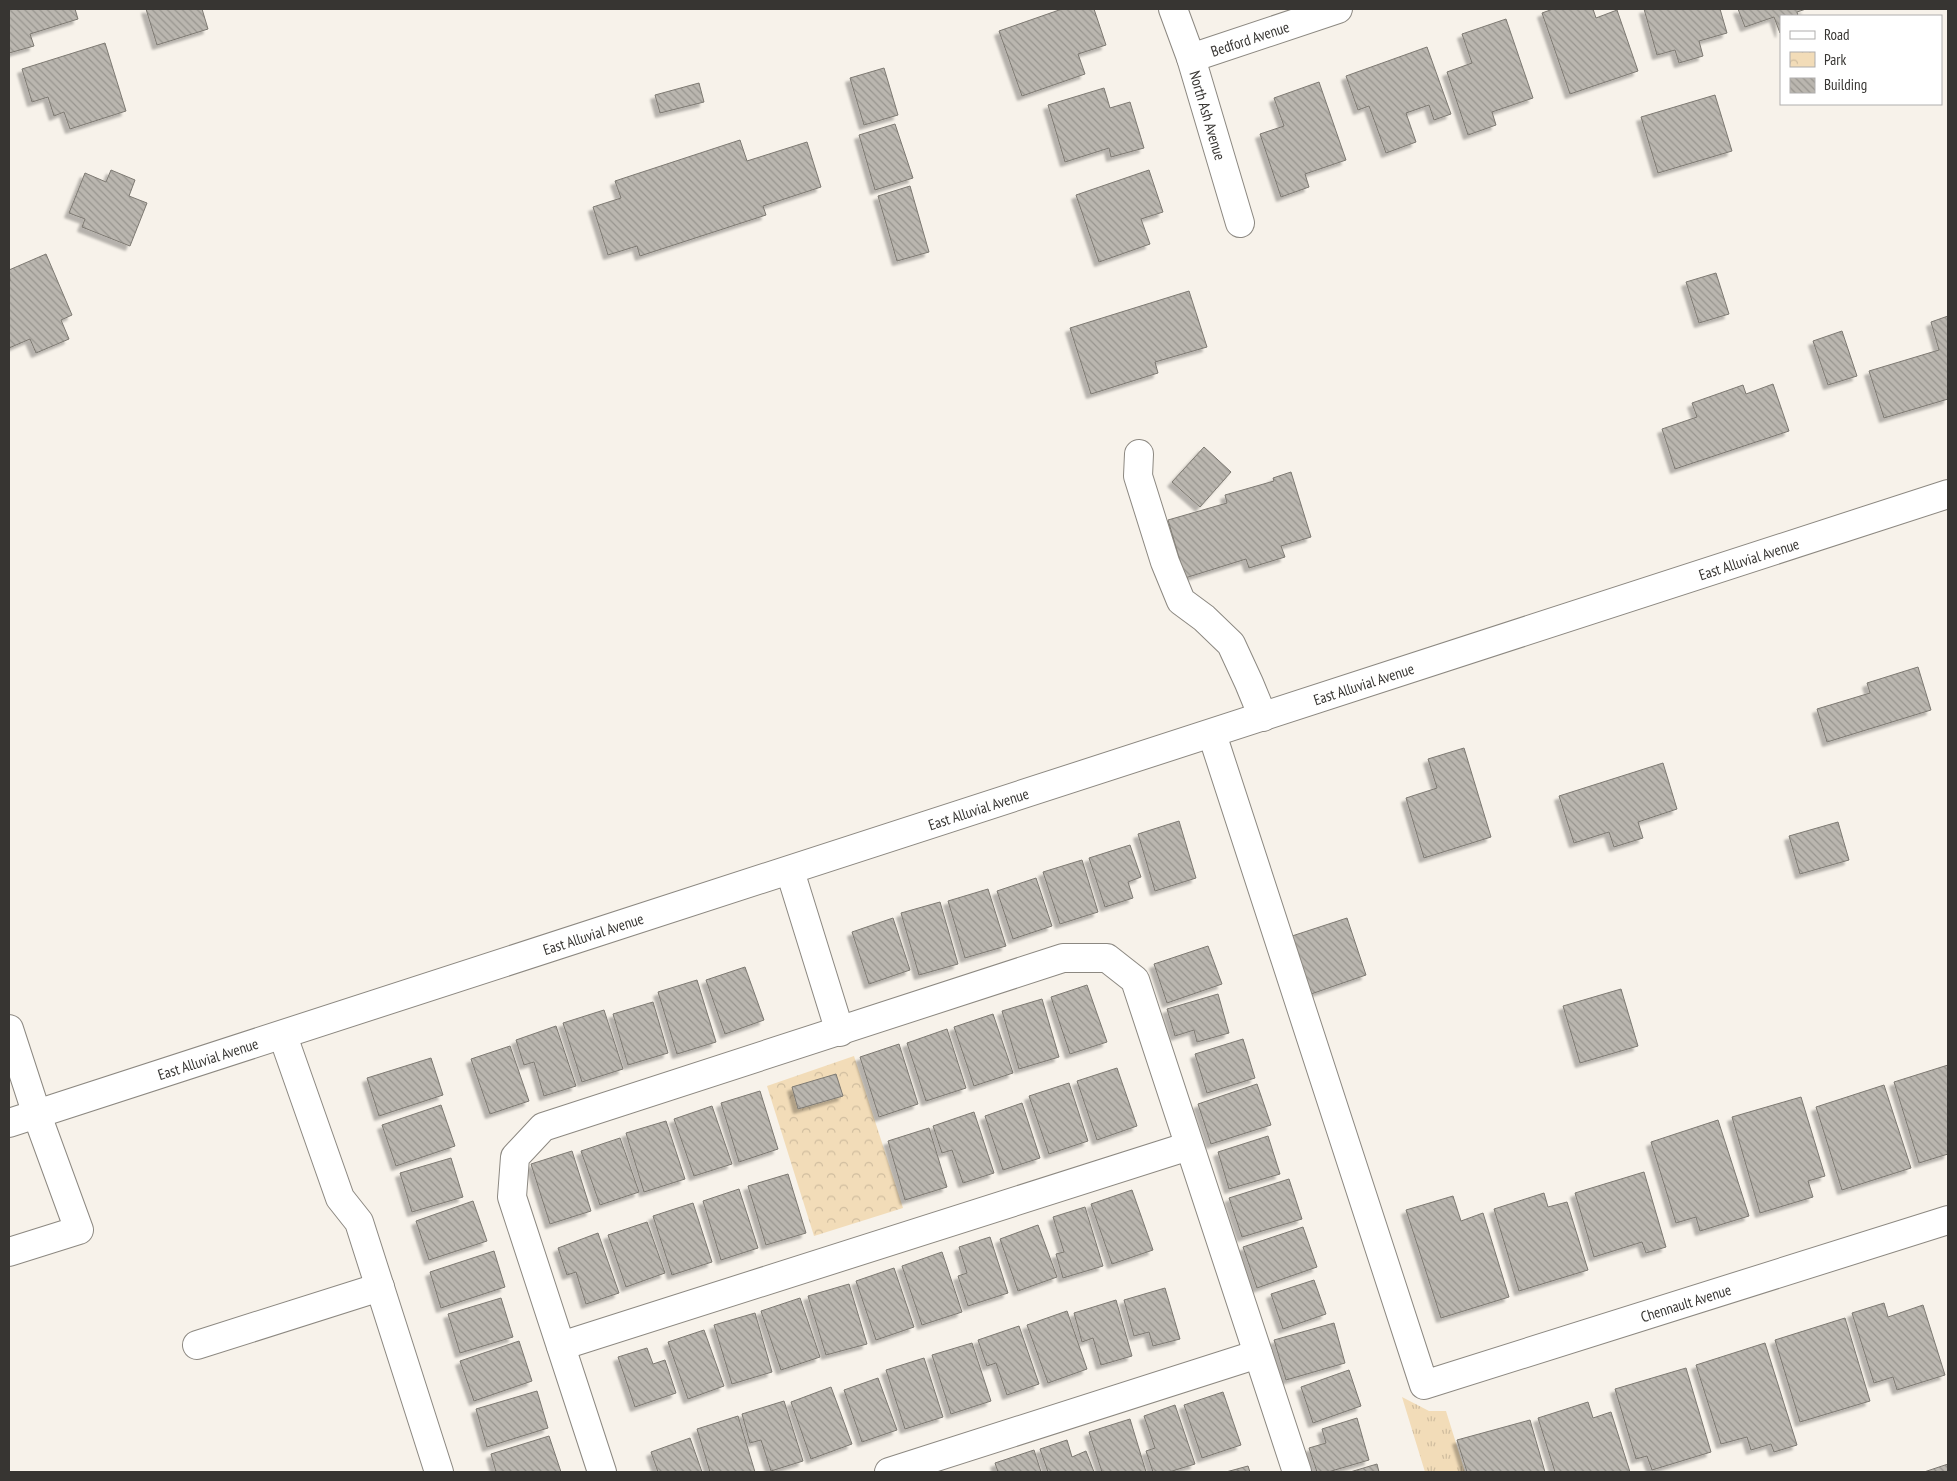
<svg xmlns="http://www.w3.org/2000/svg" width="1957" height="1481" viewBox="0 0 1957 1481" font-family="'PT Sans Narrow',sans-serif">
<defs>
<pattern id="grass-tufts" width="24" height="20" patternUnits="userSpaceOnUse" patternTransform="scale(1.25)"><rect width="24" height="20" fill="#f2dcb8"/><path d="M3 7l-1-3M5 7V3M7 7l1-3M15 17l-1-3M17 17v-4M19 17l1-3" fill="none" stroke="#d0bd9f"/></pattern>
<pattern id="park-crowns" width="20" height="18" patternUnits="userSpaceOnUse" patternTransform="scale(1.25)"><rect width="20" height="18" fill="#f2dcb8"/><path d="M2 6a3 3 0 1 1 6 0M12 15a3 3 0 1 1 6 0" fill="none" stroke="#d0bd9f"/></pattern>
<pattern id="building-back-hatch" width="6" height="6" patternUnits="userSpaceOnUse" patternTransform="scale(1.25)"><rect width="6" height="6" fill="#bab6af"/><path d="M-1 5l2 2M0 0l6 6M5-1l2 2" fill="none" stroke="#98958f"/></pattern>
<filter id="shadow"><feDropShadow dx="-4.5" dy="4.5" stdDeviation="1" flood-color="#0004"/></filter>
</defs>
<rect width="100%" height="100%" fill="#f7f2ea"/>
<path fill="url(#grass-tufts)" d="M 1402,1397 L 1429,1411 L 1446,1411 L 1465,1472 L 1425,1472 Z"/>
<path fill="url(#park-crowns)" d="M 854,1056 L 903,1208 L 814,1236 L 767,1086 Z"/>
<g fill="url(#building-back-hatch)" stroke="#7d7972" filter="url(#shadow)">
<path d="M 9,9 L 75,9 L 78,19 L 30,34 L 34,46 L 9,53 Z"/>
<path d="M 146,9 L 202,9 L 208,29 L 157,45 Z"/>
<path d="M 1062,9 L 1094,9 L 1106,45 L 1078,54 L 1085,74 L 1022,96 L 999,31 Z"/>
<path d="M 1553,9 L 1593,9 L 1596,18 L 1617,10 L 1638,71 L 1570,94 L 1542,13 Z"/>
<path d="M 1644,9 L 1720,9 L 1727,33 L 1699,41 L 1703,56 L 1679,63 L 1675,50 L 1657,55 Z"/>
<path d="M 1738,9 L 1806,9 L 1797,12 L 1798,16 L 1781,16 L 1780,33 L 1774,17 L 1745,27 Z"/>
<path d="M 1506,19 L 1533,98 L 1492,112 L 1496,125 L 1468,135 L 1447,72 L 1472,63 L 1462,34 Z"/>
<path d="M 105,43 L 126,111 L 70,129 L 64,112 L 54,116 L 48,97 L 32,102 L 22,69 Z"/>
<path d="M 1427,47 L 1451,114 L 1434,120 L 1429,105 L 1406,113 L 1416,142 L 1386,153 L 1369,106 L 1358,110 L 1346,76 Z"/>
<path d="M 884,68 L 898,115 L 864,125 L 850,78 Z"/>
<path d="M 1319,82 L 1346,160 L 1305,174 L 1309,187 L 1281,197 L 1260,134 L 1284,126 L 1274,98 Z"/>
<path d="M 699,83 L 704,102 L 660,113 L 655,95 Z"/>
<path d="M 1104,88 L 1110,108 L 1130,102 L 1144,148 L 1111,157 L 1109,148 L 1065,162 L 1048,105 Z"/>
<path d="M 1715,95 L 1732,151 L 1658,173 L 1641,117 Z"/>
<path d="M 895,124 L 913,178 L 875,190 L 859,135 Z"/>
<path d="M 740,140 L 747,161 L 807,142 L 821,187 L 763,206 L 766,215 L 640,256 L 637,246 L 608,255 L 593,207 L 621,198 L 615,181 Z"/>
<path d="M 111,170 L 135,180 L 129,196 L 147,203 L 130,246 L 82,227 L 85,219 L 69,213 L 85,173 L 106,182 Z"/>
<path d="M 1149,170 L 1163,212 L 1141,219 L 1150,244 L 1099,262 L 1076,195 Z"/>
<path d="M 910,186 L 929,252 L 897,261 L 878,196 Z"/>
<path d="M 46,254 L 72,315 L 61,320 L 69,339 L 36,353 L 30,339 L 9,348 L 9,282 L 10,281 L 9,270 Z"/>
<path d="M 1716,273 L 1729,314 L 1699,323 L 1686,282 Z"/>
<path d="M 1189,291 L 1207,347 L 1155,362 L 1158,373 L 1091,394 L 1070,328 Z"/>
<path d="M 1948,316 L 1948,399 L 1884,418 L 1869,371 L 1939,350 L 1931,322 Z"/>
<path d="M 1842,331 L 1857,376 L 1828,385 L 1813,341 Z"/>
<path d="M 1773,384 L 1789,431 L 1675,469 L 1662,429 L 1697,417 L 1692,403 L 1743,385 L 1746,394 Z"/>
<path d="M 1204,447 L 1231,472 L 1200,507 L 1172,482 Z"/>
<path d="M 1291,472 L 1311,537 L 1281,546 L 1285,557 L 1249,568 L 1246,559 L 1185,578 L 1168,520 L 1227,503 L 1225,495 L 1274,481 L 1273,478 Z"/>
<path d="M 1918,667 L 1931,710 L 1827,742 L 1817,709 L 1870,693 L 1867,683 Z"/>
<path d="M 1464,748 L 1491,837 L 1424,858 L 1406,798 L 1437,788 L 1428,759 Z"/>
<path d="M 1663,763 L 1677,809 L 1638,822 L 1643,838 L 1614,847 L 1609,832 L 1574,843 L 1559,796 Z"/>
<path d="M 1179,821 L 1196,878 L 1155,891 L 1138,834 Z"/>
<path d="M 1838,822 L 1849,860 L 1800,874 L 1789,836 Z"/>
<path d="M 1130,845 L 1141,877 L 1128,882 L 1133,898 L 1105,907 L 1089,858 Z"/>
<path d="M 1082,860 L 1098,912 L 1060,924 L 1043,872 Z"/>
<path d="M 1036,878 L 1052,926 L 1013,939 L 997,891 Z"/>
<path d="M 988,889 L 1006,946 L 965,958 L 948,901 Z"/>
<path d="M 940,902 L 958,964 L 919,975 L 901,913 Z"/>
<path d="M 893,918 L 910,970 L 869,984 L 852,932 Z"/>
<path d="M 1347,918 L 1366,975 L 1311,994 L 1292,936 Z"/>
<path d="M 1208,946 L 1222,984 L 1167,1003 L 1154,964 Z"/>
<path d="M 745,967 L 764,1020 L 725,1034 L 706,980 Z"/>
<path d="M 697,980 L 716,1042 L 677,1054 L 658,992 Z"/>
<path d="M 1087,985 L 1107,1042 L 1070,1054 L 1051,997 Z"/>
<path d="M 1621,989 L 1638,1046 L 1580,1063 L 1563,1006 Z"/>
<path d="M 1218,994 L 1229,1033 L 1197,1042 L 1194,1030 L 1175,1036 L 1167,1009 Z"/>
<path d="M 1042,999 L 1059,1057 L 1019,1069 L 1002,1011 Z"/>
<path d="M 653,1002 L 668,1053 L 628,1065 L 613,1014 Z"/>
<path d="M 604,1010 L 623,1069 L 582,1082 L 563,1023 Z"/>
<path d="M 993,1014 L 1013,1073 L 974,1086 L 954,1027 Z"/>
<path d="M 556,1026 L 576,1086 L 544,1096 L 534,1062 L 524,1065 L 516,1040 Z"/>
<path d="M 947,1029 L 966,1088 L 926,1101 L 907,1043 Z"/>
<path d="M 1243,1039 L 1255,1078 L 1207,1093 L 1195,1054 Z"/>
<path d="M 899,1044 L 918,1104 L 879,1117 L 860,1057 Z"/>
<path d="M 510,1046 L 529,1101 L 490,1114 L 471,1059 Z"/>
<path d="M 431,1058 L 443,1095 L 379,1116 L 367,1078 Z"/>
<path d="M 1948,1065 L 1948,1154 L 1919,1163 L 1894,1082 Z"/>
<path d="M 1117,1068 L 1137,1126 L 1097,1140 L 1077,1081 Z"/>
<path d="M 836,1074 L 843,1096 L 798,1109 L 792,1087 Z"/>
<path d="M 1069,1083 L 1088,1141 L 1049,1154 L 1029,1096 Z"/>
<path d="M 1257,1084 L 1271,1125 L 1211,1144 L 1198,1104 Z"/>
<path d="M 1884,1085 L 1911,1168 L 1842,1190 L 1816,1107 Z"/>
<path d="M 760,1091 L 778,1149 L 739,1162 L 721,1103 Z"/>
<path d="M 1801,1097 L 1825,1176 L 1808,1181 L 1813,1197 L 1760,1213 L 1732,1117 Z"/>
<path d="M 1022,1103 L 1040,1158 L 1003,1170 L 985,1116 Z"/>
<path d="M 441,1105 L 455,1146 L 396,1166 L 382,1125 Z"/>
<path d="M 712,1106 L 732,1164 L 694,1176 L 674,1119 Z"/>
<path d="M 974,1112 L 994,1173 L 963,1183 L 952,1150 L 942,1153 L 933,1126 Z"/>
<path d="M 1718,1120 L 1749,1216 L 1700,1231 L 1696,1217 L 1676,1223 L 1651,1142 Z"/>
<path d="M 666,1121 L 685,1179 L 644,1192 L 626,1133 Z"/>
<path d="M 929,1128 L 947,1187 L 905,1200 L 888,1141 Z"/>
<path d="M 1268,1136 L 1280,1174 L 1229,1189 L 1218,1152 Z"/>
<path d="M 620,1138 L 639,1192 L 600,1205 L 581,1151 Z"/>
<path d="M 572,1151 L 591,1211 L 550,1224 L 531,1164 Z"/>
<path d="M 451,1158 L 463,1197 L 412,1212 L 400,1173 Z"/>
<path d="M 1644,1172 L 1666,1247 L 1646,1253 L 1642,1242 L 1594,1257 L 1575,1193 Z"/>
<path d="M 788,1174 L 806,1233 L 766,1245 L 748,1186 Z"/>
<path d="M 1289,1179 L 1302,1219 L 1242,1237 L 1229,1198 Z"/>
<path d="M 739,1189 L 758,1248 L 721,1260 L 703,1201 Z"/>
<path d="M 1132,1190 L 1153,1250 L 1112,1264 L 1091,1204 Z"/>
<path d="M 1544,1193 L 1548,1207 L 1567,1202 L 1588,1270 L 1519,1291 L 1494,1209 Z"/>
<path d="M 1453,1196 L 1461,1221 L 1483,1213 L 1509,1297 L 1441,1318 L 1406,1210 Z"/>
<path d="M 473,1201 L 487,1241 L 429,1260 L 416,1221 Z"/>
<path d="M 693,1203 L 712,1262 L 672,1275 L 653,1216 Z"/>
<path d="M 1085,1207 L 1103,1266 L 1063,1278 L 1056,1254 L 1064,1252 L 1053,1217 Z"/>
<path d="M 647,1222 L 665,1273 L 626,1287 L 608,1235 Z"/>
<path d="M 1038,1225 L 1057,1277 L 1018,1291 L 1000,1239 Z"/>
<path d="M 1303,1227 L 1317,1267 L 1257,1288 L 1243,1247 Z"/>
<path d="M 598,1233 L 619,1293 L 586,1304 L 576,1272 L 567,1275 L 558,1248 Z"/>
<path d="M 990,1237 L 1008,1293 L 968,1306 L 958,1276 L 967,1273 L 959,1247 Z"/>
<path d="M 494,1251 L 505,1287 L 441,1308 L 430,1272 Z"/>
<path d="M 942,1252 L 962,1312 L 922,1325 L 902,1266 Z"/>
<path d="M 894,1268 L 914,1327 L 876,1340 L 856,1281 Z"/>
<path d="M 1314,1280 L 1326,1314 L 1283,1329 L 1271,1294 Z"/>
<path d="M 849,1284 L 867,1344 L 826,1355 L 808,1296 Z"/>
<path d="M 1165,1288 L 1180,1339 L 1153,1346 L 1149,1332 L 1134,1336 L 1124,1300 Z"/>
<path d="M 501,1298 L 513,1337 L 460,1353 L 448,1314 Z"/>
<path d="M 800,1298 L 820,1357 L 781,1370 L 761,1311 Z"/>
<path d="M 1116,1300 L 1132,1356 L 1101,1365 L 1093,1338 L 1082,1342 L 1074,1313 Z"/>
<path d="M 1884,1303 L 1888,1317 L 1923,1305 L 1945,1375 L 1897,1390 L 1893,1377 L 1874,1383 L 1852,1313 Z"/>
<path d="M 1067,1311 L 1087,1369 L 1048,1383 L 1027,1325 Z"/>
<path d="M 755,1313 L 772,1372 L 732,1384 L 714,1325 Z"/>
<path d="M 1845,1318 L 1870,1401 L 1800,1422 L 1775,1340 Z"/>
<path d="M 1334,1323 L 1345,1363 L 1286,1380 L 1274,1340 Z"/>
<path d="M 1019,1326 L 1039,1384 L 1007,1395 L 996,1363 L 987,1366 L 978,1340 Z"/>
<path d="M 704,1330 L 724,1386 L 688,1399 L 668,1342 Z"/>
<path d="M 519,1341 L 532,1381 L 474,1401 L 460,1361 Z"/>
<path d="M 972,1343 L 991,1401 L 951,1414 L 932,1355 Z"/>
<path d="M 1765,1343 L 1797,1445 L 1774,1452 L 1771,1444 L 1751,1450 L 1747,1437 L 1721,1444 L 1696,1365 Z"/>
<path d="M 647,1348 L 653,1364 L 665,1360 L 676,1393 L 635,1407 L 618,1357 Z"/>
<path d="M 924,1358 L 943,1417 L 905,1429 L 886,1370 Z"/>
<path d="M 1686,1368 L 1711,1452 L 1652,1470 L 1647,1456 L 1636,1459 L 1615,1389 Z"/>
<path d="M 1349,1370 L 1361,1406 L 1313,1423 L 1301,1387 Z"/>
<path d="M 878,1378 L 897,1430 L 862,1442 L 844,1390 Z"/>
<path d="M 831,1387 L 852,1444 L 811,1459 L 791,1402 Z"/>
<path d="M 537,1391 L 548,1428 L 487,1447 L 476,1409 Z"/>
<path d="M 1223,1392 L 1241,1445 L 1202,1458 L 1184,1405 Z"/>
<path d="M 784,1401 L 803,1461 L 771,1471 L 761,1440 L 750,1443 L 742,1414 Z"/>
<path d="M 1588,1402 L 1593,1418 L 1611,1412 L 1630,1472 L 1555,1472 L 1538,1418 Z"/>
<path d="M 1175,1405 L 1195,1464 L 1169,1472 L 1153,1472 L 1146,1451 L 1155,1448 L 1144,1416 Z"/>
<path d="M 738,1416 L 755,1472 L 710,1472 L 697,1429 Z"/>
<path d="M 1357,1418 L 1369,1460 L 1328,1472 L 1317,1472 L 1309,1448 L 1326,1443 L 1322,1429 Z"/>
<path d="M 1130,1419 L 1146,1472 L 1102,1472 L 1089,1432 Z"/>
<path d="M 1530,1420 L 1545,1472 L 1467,1472 L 1457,1440 Z"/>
<path d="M 549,1436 L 561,1472 L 496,1472 L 491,1454 Z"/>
<path d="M 690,1438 L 702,1472 L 658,1472 L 651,1452 Z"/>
<path d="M 1067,1440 L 1072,1457 L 1086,1451 L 1094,1472 L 1048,1472 L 1040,1449 Z"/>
<path d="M 1034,1450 L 1041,1472 L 998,1472 L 995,1463 Z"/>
<path d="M 1377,1464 L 1379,1472 L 1350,1472 Z"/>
<path d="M 1948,1464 L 1948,1472 L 1924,1472 Z"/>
<path d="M 1248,1466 L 1250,1472 L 1226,1472 Z"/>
</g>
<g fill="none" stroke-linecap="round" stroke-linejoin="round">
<defs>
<g id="minor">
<path id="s1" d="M 1173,9 L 1191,58 L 1240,223"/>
<path id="s2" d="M 1191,58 L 1338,9"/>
<path d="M 1139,454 L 1138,476 L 1165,562 L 1181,601 L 1204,618 L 1231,644 L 1249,683 L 1263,717"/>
<path id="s3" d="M 1212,734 L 1424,1385 L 1948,1220"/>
<path d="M 790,871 L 840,1032"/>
<path d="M 9,1029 L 37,1115 L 79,1230 L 9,1252"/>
<path d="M 283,1036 L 340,1198 L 359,1222 L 439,1472"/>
<path id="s4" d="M 9,1123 L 1948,494"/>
<path d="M 197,1345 L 380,1287"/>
<path d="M 561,1346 L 1189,1146"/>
<path d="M 602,1472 L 512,1197 L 515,1157 L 543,1127 L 1063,958 L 1107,958 L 1135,980 L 1297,1472"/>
<path d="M 889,1472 L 1258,1354"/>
</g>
</defs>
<use href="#minor" stroke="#8c8881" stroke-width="30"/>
<use href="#minor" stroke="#fff" stroke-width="28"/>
</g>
<g text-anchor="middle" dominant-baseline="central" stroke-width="4.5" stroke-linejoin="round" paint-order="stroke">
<g font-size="15" fill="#373532" stroke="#fff">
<text stroke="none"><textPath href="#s2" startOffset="62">Bedford Avenue</textPath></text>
<text stroke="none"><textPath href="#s1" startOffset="112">North Ash Avenue</textPath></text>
<text stroke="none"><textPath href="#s4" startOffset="1829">East Alluvial Avenue</textPath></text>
<text stroke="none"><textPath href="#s4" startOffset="1424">East Alluvial Avenue</textPath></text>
<text stroke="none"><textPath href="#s4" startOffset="1019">East Alluvial Avenue</textPath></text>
<text stroke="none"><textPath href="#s4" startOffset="614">East Alluvial Avenue</textPath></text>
<text stroke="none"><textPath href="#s4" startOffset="209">East Alluvial Avenue</textPath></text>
<text stroke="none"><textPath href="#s3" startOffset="959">Chennault Avenue</textPath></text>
</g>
</g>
<rect width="1957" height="1481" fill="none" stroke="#373532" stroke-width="20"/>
<rect x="1780" y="15" width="162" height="90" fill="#ffffff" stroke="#afaead"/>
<rect x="1790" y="31" width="25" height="8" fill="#ffffff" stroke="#afaead"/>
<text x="1824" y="40" font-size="15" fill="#373532">Road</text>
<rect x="1790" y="52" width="25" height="15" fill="url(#park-crowns)" stroke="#afaead"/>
<text x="1824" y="65" font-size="15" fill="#373532">Park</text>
<rect x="1790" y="78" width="25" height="15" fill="url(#building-back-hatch)" stroke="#afaead"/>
<text x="1824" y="90" font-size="15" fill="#373532">Building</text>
</svg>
